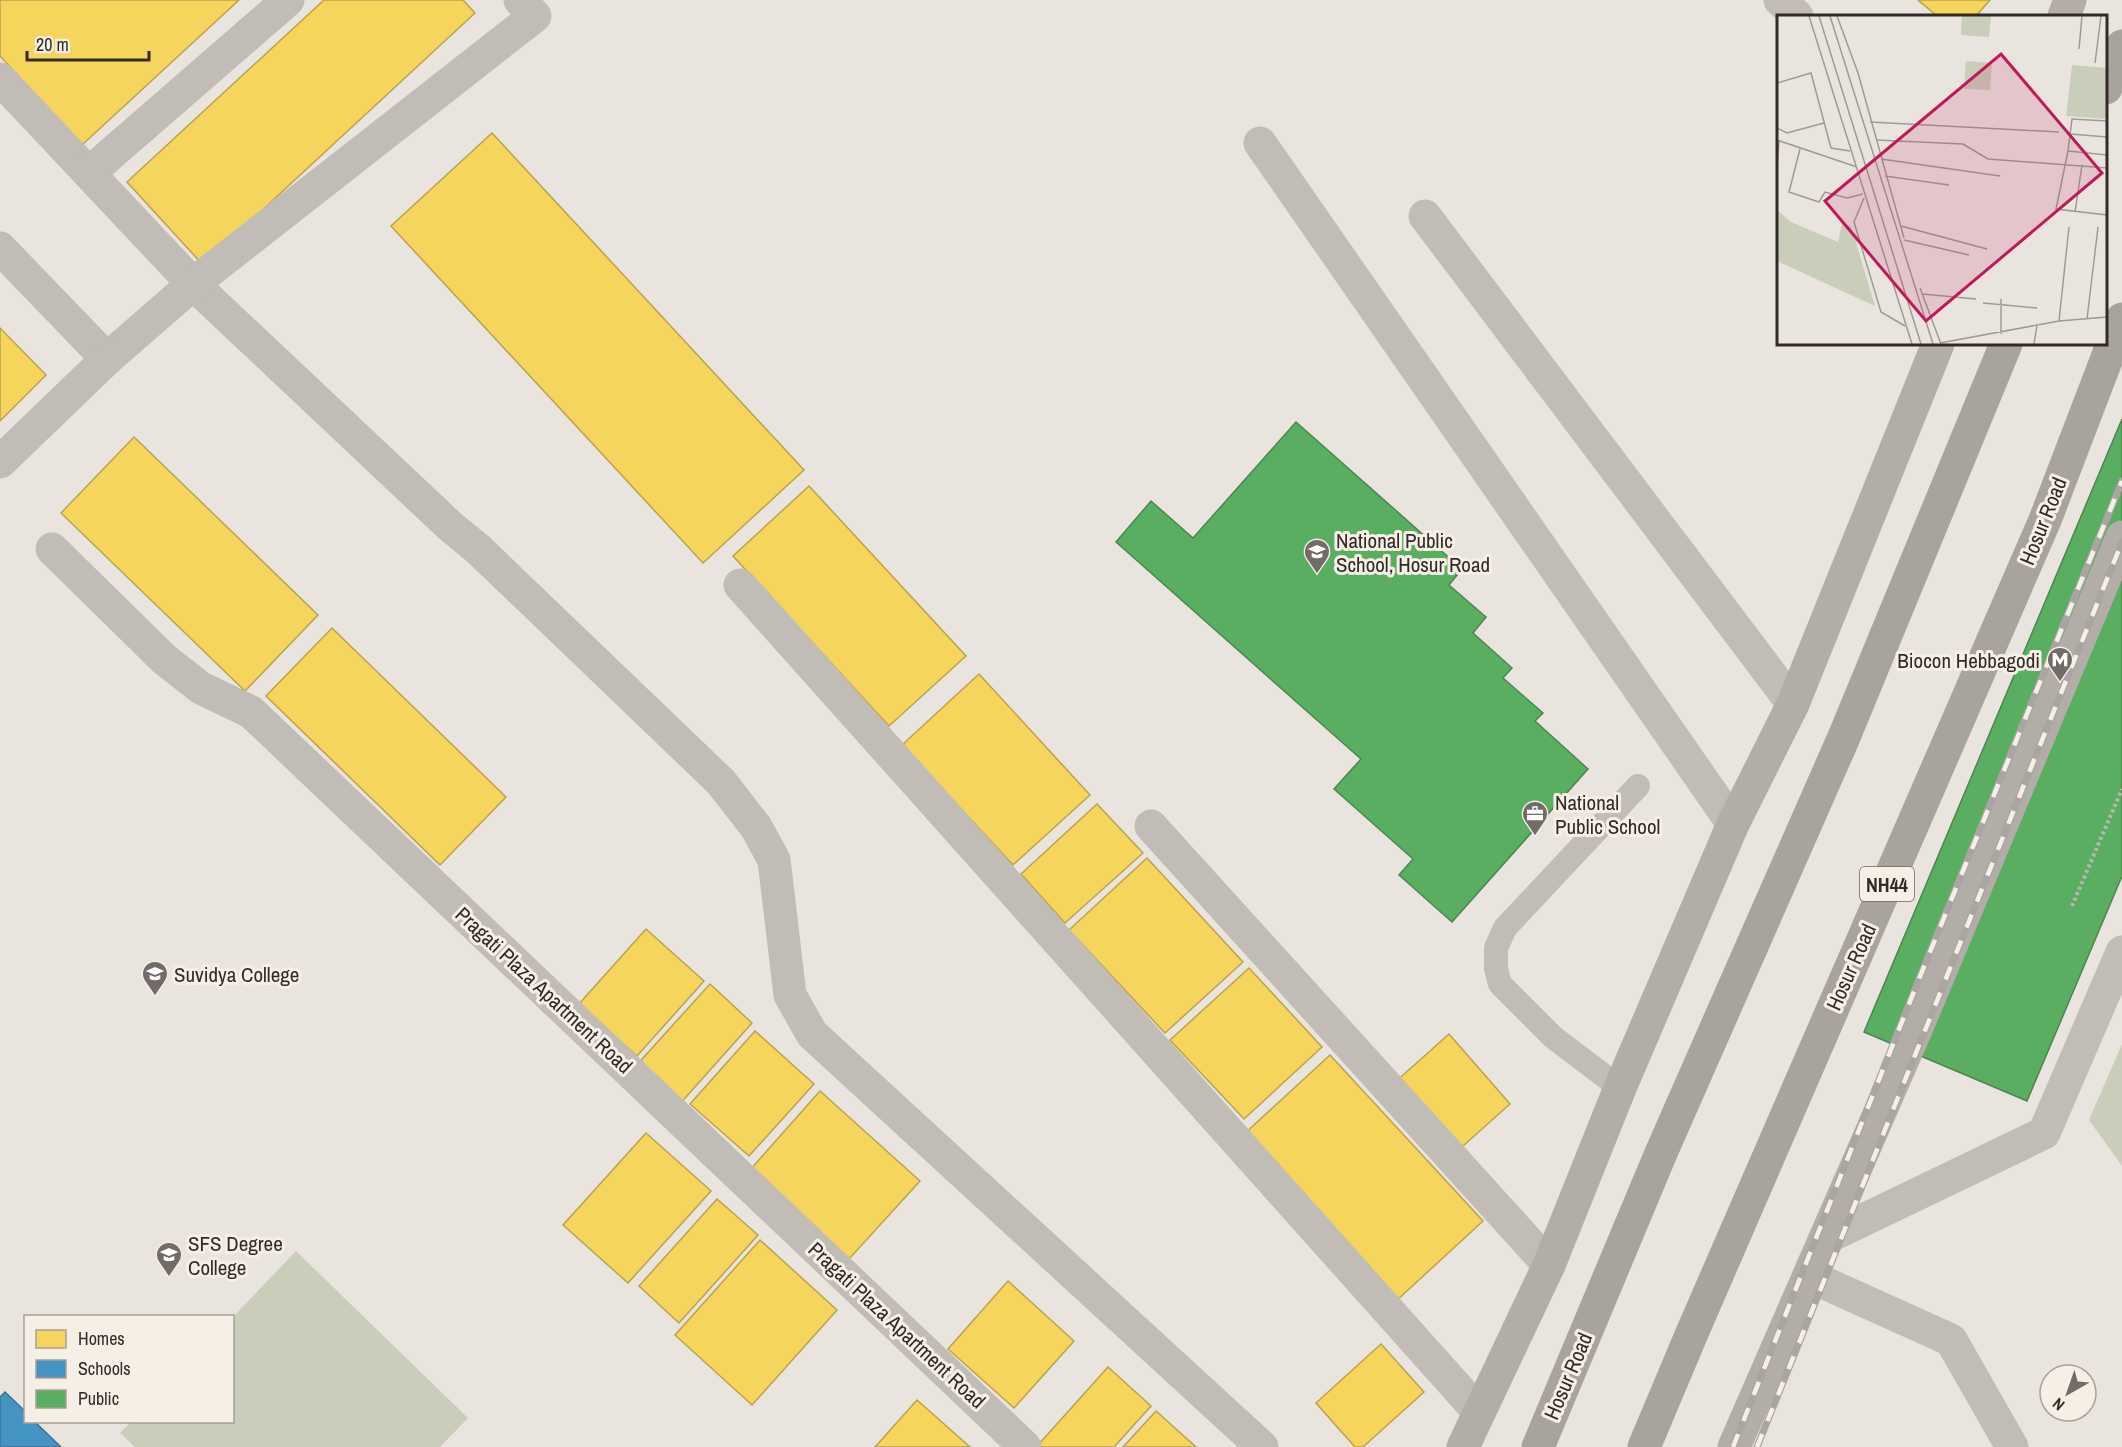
<svg xmlns="http://www.w3.org/2000/svg" width="2122" height="1447" viewBox="0 0 2122 1447" font-family="'Archivo Narrow',sans-serif">
<rect width="100%" height="100%" fill="#e9e4de"/>
<g fill="#cacdb9">
<path d="M 2122,1044 L 2122,1166 L 2089,1120 Z"/>
<path d="M 296,1251 L 468,1418 L 440,1447 L 135,1447 L 120,1433 L 131,1422 L 232,1422 L 233,1317 Z"/>
</g>
<g fill="#f6d55c" stroke="#bba24c" stroke-width="1.5">
<path d="M 0,0 L 239,0 L 82,145 L 0,56 Z"/>
<path d="M 324,0 L 463,0 L 475,13 L 203,265 L 127,182 Z"/>
<path d="M 1918,0 L 1990,0 L 1976,16 L 1937,16 Z"/>
<path d="M 492,133 L 804,470 L 703,563 L 391,226 Z"/>
<path d="M 0,328 L 46,375 L 0,421 Z"/>
<path d="M 134,437 L 318,615 L 245,691 L 61,513 Z"/>
<path d="M 809,486 L 966,656 L 889,726 L 733,556 Z"/>
<path d="M 332,628 L 506,797 L 440,865 L 266,696 Z"/>
<path d="M 979,674 L 1090,795 L 1013,865 L 902,745 Z"/>
<path d="M 1097,804 L 1143,853 L 1065,923 L 1021,874 Z"/>
<path d="M 1147,858 L 1243,962 L 1165,1033 L 1069,930 Z"/>
<path d="M 646,929 L 704,981 L 637,1056 L 579,1004 Z"/>
<path d="M 1249,968 L 1322,1047 L 1244,1119 L 1170,1040 Z"/>
<path d="M 710,984 L 752,1023 L 678,1106 L 634,1068 Z"/>
<path d="M 755,1031 L 814,1084 L 749,1156 L 690,1104 Z"/>
<path d="M 1449,1034 L 1510,1104 L 1454,1154 L 1393,1084 Z"/>
<path d="M 1330,1055 L 1483,1221 L 1395,1302 L 1242,1136 Z"/>
<path d="M 820,1091 L 920,1181 L 849,1259 L 750,1170 Z"/>
<path d="M 646,1133 L 711,1191 L 628,1283 L 563,1225 Z"/>
<path d="M 717,1199 L 758,1235 L 679,1323 L 639,1286 Z"/>
<path d="M 760,1240 L 837,1310 L 752,1405 L 675,1335 Z"/>
<path d="M 1008,1281 L 1074,1341 L 1014,1408 L 948,1349 Z"/>
<path d="M 1381,1344 L 1424,1392 L 1363,1447 L 1355,1447 L 1316,1403 Z"/>
<path d="M 1108,1367 L 1151,1406 L 1114,1447 L 1042,1447 L 1039,1444 Z"/>
<path d="M 917,1400 L 970,1447 L 875,1447 Z"/>
<path d="M 1156,1411 L 1196,1447 L 1123,1447 Z"/>
</g>
<path fill="#4393c3" stroke="#3e7494" stroke-width="1.5" d="M 5,1392 L 26,1412 L 26,1422 L 35,1422 L 61,1447 L 0,1447 L 0,1397 Z"/>
<g fill="#5aae61" stroke="#4e8650" stroke-width="1.5">
<path d="M 2122,419 L 2122,876 L 2027,1101 L 1864,1032 Z"/>
<path d="M 1296,422 L 1462,569 L 1449,585 L 1486,617 L 1473,633 L 1512,668 L 1503,678 L 1543,713 L 1535,721 L 1588,769 L 1452,922 L 1399,875 L 1413,859 L 1334,789 L 1361,759 L 1116,542 L 1151,501 L 1193,538 Z"/>
</g>
<g fill="none" stroke-linecap="round" stroke-linejoin="round">
<path stroke="#bab5b0" stroke-width="4" stroke-dasharray="3 3" stroke-linecap="butt" d="M 2072,906 L 2122,789"/>
<path stroke="#c2bcb7" stroke-width="24" d="M 1620,1088 L 1553,1037 L 1500,984 L 1496,969 L 1496,948 L 1505,928 L 1638,786"/>
<g stroke="#c2bcb7" stroke-width="33">
<path d="M 1780,0 L 1797,16"/>
<path d="M 0,79 L 193,284 L 450,526 L 478,549 L 721,782 L 756,827 L 774,860 L 790,995 L 812,1034 L 1262,1447"/>
<path d="M 1260,143 L 1733,824"/>
<path d="M 89,173 L 288,0"/>
<path d="M 1425,216 L 1793,704"/>
<path d="M 0,248 L 107,359 L 193,284 L 535,16 L 520,0"/>
<path d="M 0,462 L 107,359"/>
<path d="M 52,549 L 164,659 L 201,688 L 251,712 L 1025,1447"/>
<path d="M 740,585 L 1478,1411"/>
<path d="M 1151,826 L 1549,1265"/>
<path d="M 1826,1238 L 2044,1133 L 2122,952"/>
<path d="M 1809,1276 L 1951,1340 L 2012,1447"/>
</g>
<g stroke="#b3ada8" stroke-width="33">
<path d="M 2064,16 L 2070,0"/>
<path d="M 1463,1447 L 1549,1265 L 1620,1088 L 1733,824 L 1793,704 L 1938,344"/>
<path d="M 1734,1447 L 1915,1032 L 2122,537"/>
</g>
<g stroke="#a8a39d" stroke-width="33">
<path d="M 2106,88 L 2122,46"/>
<path d="M 1538,1447 L 1661,1153 L 1844,737 L 2006,344"/>
<path d="M 1644,1447 L 1692,1333 L 2045,520 L 2122,319"/>
</g>
<defs>
<g id="rail">
<path d="M 1733,1447 L 1919,979 L 2122,481"/>
<path d="M 1757,1447 L 2122,542"/>
</g>
</defs>
<use href="#rail" stroke="#aaa5a2" stroke-width="7"/>
<use href="#rail" stroke="#f6efe5" stroke-width="4.5" stroke-dasharray="14" stroke-linecap="butt"/>
</g>
<defs>
<symbol id="school-pin" viewBox="-11 -11 22 30"><path d="M0 17L-7.5 6A9.5 9.5 0 1 1 7.5 6Z" fill="#726b67" stroke="#f6efe5"/><path d="M0-5L7-2L0 1L-7-2ZM-4 1L0 2.5L4 1V4Q0 6-4 4Z" fill="#fff"/></symbol>
<symbol id="metro-pin" viewBox="-11 -11 22 30"><path d="M0 17L-7.5 6A9.5 9.5 0 1 1 7.5 6Z" fill="#726b67" stroke="#f6efe5"/><path d="M-5.5 5V-5H-3L0 0L3-5H5.5V5H3V-.5L0 4L-3-.5V5Z" fill="#fff"/></symbol>
<symbol id="office-pin" viewBox="-11 -11 22 30"><path d="M0 17L-7.5 6A9.5 9.5 0 1 1 7.5 6Z" fill="#726b67" stroke="#f6efe5"/><path d="M-6-3h4V-5.5h4V-3h4V5H-6ZM-1-4.5V-3h2v-1.5ZM-6 0V1H6V0Z" fill="#fff"/></symbol>
<symbol id="university-pin" viewBox="-11 -11 22 30"><path d="M0 17L-7.5 6A9.5 9.5 0 1 1 7.5 6Z" fill="#726b67" stroke="#f6efe5"/><path d="M0-5L7-2L0 1L-7-2ZM-4 1L0 2.5L4 1V4Q0 6-4 4Z" fill="#fff"/></symbol>
</defs>
<g fill-rule="evenodd">
<use href="#school-pin" x="1302" y="537" width="30" height="40"/>
<use href="#metro-pin" x="2045" y="645" width="30" height="40"/>
<use href="#office-pin" x="1520" y="799" width="30" height="40"/>
<use href="#university-pin" x="140" y="959" width="30" height="40"/>
<use href="#university-pin" x="154" y="1240" width="30" height="40"/>
</g>
<g text-anchor="middle" dominant-baseline="central" stroke-width="6" stroke-linejoin="round" paint-order="stroke">
<rect fill="#f6efe5" stroke="#6d6560" stroke-width="1.5" x="1860" y="867" width="54" height="34" rx="4.5"/>
<g font-size="20" font-weight="bold" fill="#322a27">
<text x="1887" y="884">NH44</text>
</g>
<g font-size="21" fill="#322a27" stroke="#f6efe5">
<text transform="translate(2043 521) rotate(-68)">Hosur Road</text>
<text transform="translate(1851 967) rotate(-66)">Hosur Road</text>
<text transform="translate(544 990) rotate(43)">Pragati Plaza Apartment Road</text>
<text transform="translate(897 1325) rotate(43)">Pragati Plaza Apartment Road</text>
<text transform="translate(1568 1376) rotate(-67)">Hosur Road</text>
</g>
<g font-size="21" fill="#322a27" stroke="#f6efe5" text-anchor="start">
<text x="1336" y="540">National Public<tspan x="1336" dy="24">School, Hosur Road</tspan></text>
<text x="2040" y="660" text-anchor="end">Biocon Hebbagodi</text>
<text x="1555" y="802">National<tspan x="1555" dy="24">Public School</tspan></text>
<text x="174" y="974">Suvidya College</text>
<text x="188" y="1243">SFS Degree<tspan x="188" dy="24">College</tspan></text>
</g>
</g>
<g transform="translate(1777 15)">
<rect width="330" height="330" fill="#e9e4de"/>
<path d="M 185,1 L 214,1 L 212,22 L 184,20 ZM 189,46 L 215,48 L 213,75 L 187,74 ZM 295,50 L 330,53 L 330,104 L 289,101 ZM 0,195 L 14,207 L 61,227 L 65,209 L 74,211 L 98,291 L 0,246 Z" fill="#cacdb9"/>
<path fill="none" stroke="#a09a95" stroke-width="1.5" d="M 32,1 L 135,329M 42,1 L 144,329M 53,1 L 156,329M 60,1 L 81,58 L 127,223M 302,34 L 305,1M 318,48 L 324,1M 0,68 L 34,58 L 54,133 L 73,136M 93,107 L 282,117M 0,113 L 10,118 L 47,108M 293,119 L 330,122M 0,125 L 80,152M 99,125 L 186,129 L 211,144 L 330,153M 23,134 L 12,177 L 42,187 L 48,177 L 70,183 L 86,179M 291,136 L 295,104 L 330,106M 330,140 L 291,136 L 279,194 L 330,200M 104,144 L 223,161M 0,154 L 2,126M 108,161 L 172,170M 87,183 L 77,207 L 104,297 L 128,311M 298,197 L 305,150M 124,211 L 210,234M 127,225 L 192,240M 143,273 L 164,329M 145,279 L 199,284M 206,288 L 260,293M 310,304 L 321,212M 282,306 L 292,212M 224,319 L 224,284M 163,328 L 282,306 L 330,302M 257,329 L 260,310"/>
<path fill="#c2185b" fill-opacity="0.15" stroke="#c2185b" stroke-width="3" d="M 224,39 L 325,158 L 149,306 L 48,186 Z"/>
<rect width="330" height="330" fill="none" stroke="#322a27" stroke-width="3"/>
</g>
<rect x="24" y="1315" width="210" height="108" fill="#f6efe5" stroke="#a8a099" stroke-width="1.5"/>
<rect x="36" y="1330" width="30" height="18" fill="#f6d55c" stroke="#a8a099" stroke-width="1.5"/>
<text x="78" y="1345" font-size="18" fill="#322a27">Homes</text>
<rect x="36" y="1360" width="30" height="18" fill="#4393c3" stroke="#a8a099" stroke-width="1.5"/>
<text x="78" y="1375" font-size="18" fill="#322a27">Schools</text>
<rect x="36" y="1390" width="30" height="18" fill="#5aae61" stroke="#a8a099" stroke-width="1.5"/>
<text x="78" y="1405" font-size="18" fill="#322a27">Public</text>
<g transform="translate(2068 1393) rotate(220)"><circle r="28" fill="#f6efe5" stroke="#a8a099" stroke-width="1.5"/>
<path d="M0-4.5L10 22L0 15L-10 22Z" fill="#726b67"/>
<text y="-9" font-size="16" font-weight="bold" text-anchor="middle" fill="#322a27">N</text>
</g>
<path d="M27 51v9h122v-9" fill="none" stroke="#322a27" stroke-width="3"/>
<text x="36" y="51" font-size="18" fill="#322a27" stroke="#f6efe5" stroke-width="4.5" paint-order="stroke">20 m</text>
</svg>
